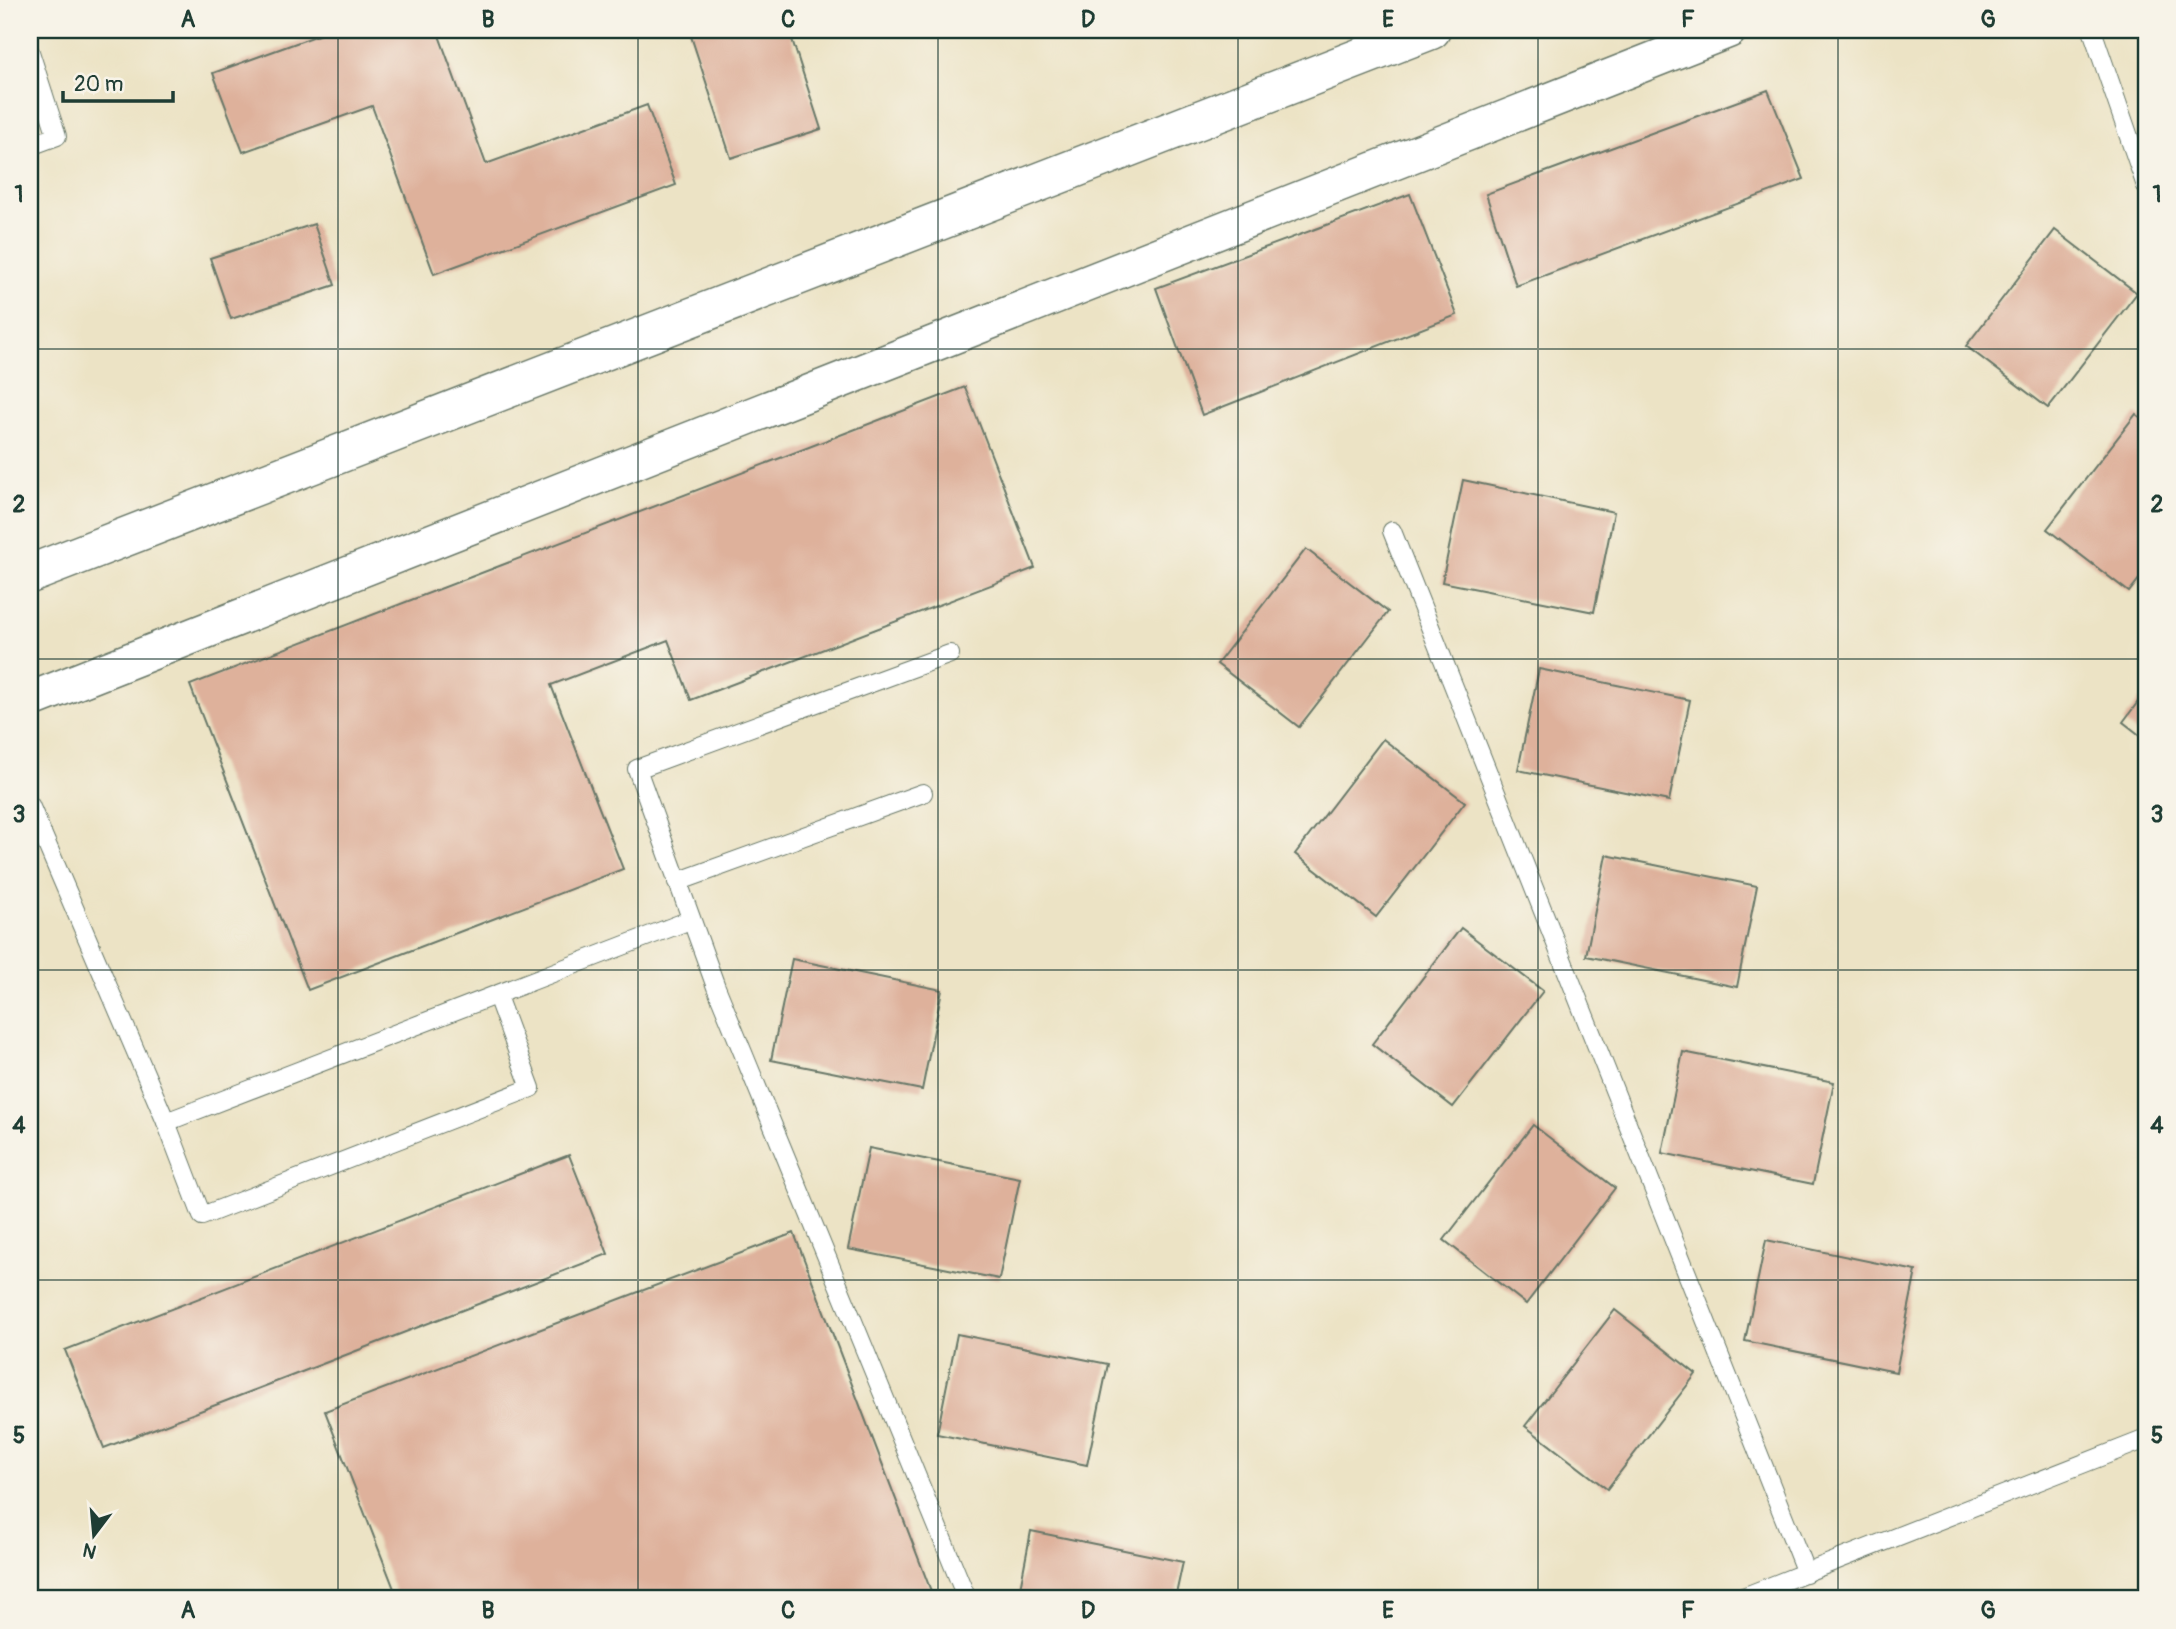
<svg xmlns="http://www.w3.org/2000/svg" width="2176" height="1629" viewBox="0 0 2176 1629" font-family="Pangolin,sans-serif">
<rect width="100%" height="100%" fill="#f7f3e8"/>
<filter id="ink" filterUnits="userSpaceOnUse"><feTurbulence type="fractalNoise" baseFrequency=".0143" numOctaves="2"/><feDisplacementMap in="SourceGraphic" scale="14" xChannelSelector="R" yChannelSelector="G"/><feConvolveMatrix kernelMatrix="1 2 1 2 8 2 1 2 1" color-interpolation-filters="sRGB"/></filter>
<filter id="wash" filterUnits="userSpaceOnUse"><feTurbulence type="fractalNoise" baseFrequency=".00686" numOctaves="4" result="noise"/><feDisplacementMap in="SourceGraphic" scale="28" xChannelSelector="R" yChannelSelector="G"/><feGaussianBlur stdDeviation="1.57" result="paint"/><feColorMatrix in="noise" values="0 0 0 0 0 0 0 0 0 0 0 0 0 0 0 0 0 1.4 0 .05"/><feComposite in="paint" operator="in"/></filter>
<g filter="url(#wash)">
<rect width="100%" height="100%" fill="#ece3c5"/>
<g id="blocks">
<g fill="#deb19b">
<path d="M 332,30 L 437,30 L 486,164 L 647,105 L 676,185 L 434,274 L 372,106 L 243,152 L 213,73 Z"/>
<path d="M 689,30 L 789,30 L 821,129 L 731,158 Z"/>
<path d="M 1768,90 L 1804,179 L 1516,286 L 1486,194 Z"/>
<path d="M 1410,194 L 1457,315 L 1202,415 L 1156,288 Z"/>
<path d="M 314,224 L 335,285 L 231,319 L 210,258 Z"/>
<path d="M 2055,230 L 2137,293 L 2048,408 L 1966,346 Z"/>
<path d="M 965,387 L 1035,568 L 691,700 L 668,640 L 551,685 L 623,869 L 308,990 L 190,685 Z"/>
<path d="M 2136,414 L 2146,422 L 2146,570 L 2129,592 L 2047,529 Z"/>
<path d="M 1463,480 L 1614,512 L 1594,612 L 1442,582 Z"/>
<path d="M 1306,549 L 1388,612 L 1299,727 L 1217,664 Z"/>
<path d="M 1539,669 L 1690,700 L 1669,801 L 1518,770 Z"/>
<path d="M 2146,691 L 2146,740 L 2123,722 Z"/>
<path d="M 1383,739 L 1465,802 L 1376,917 L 1295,854 Z"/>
<path d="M 1606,855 L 1757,886 L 1737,987 L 1586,956 Z"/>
<path d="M 1461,928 L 1543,991 L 1453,1107 L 1372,1044 Z"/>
<path d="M 792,959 L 942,990 L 922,1090 L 771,1060 Z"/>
<path d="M 1683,1052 L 1834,1082 L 1813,1184 L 1662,1153 Z"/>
<path d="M 1533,1125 L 1615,1188 L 1526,1304 L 1444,1240 Z"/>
<path d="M 869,1148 L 1020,1178 L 999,1279 L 848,1249 Z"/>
<path d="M 569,1155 L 608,1254 L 104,1448 L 65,1350 Z"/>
<path d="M 794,1233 L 934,1599 L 398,1599 L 325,1411 Z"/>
<path d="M 1766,1240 L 1916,1271 L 1896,1372 L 1745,1341 Z"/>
<path d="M 1615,1310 L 1696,1374 L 1607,1489 L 1525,1426 Z"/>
<path d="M 957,1334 L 1108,1364 L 1087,1465 L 937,1434 Z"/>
<path d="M 1031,1531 L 1183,1562 L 1175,1599 L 1018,1599 Z"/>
</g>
</g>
</g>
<g filter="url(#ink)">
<use href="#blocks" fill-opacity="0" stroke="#677767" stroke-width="2"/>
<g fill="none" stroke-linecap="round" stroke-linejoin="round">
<defs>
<g id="service">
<path d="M 2092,30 L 2146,186"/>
<path d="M 30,52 L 57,136 L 30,146"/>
<path d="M 1392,531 L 1806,1573"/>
<path d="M 950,654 L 637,769 L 716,987 L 967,1599"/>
<path d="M 30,805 L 166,1122 L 690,920"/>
<path d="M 677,882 L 923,793"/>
<path d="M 166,1122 L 202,1216 L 531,1088 L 497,996"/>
<path d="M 1738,1599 L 2146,1439"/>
</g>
<path id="minor" d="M 30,700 L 1729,30"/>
<path id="tertiary" d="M 30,574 L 1431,30"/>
</defs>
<use href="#service" stroke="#677767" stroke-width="20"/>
<use href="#minor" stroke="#677767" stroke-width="38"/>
<use href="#tertiary" stroke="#677767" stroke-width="41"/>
<use href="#service" stroke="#fff" stroke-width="18"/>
<use href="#minor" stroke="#fff" stroke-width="35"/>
<use href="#tertiary" stroke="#fff" stroke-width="38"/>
</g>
</g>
<path fill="none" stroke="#1f3d34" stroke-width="2" stroke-opacity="0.55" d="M 338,30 L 338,1599M 638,30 L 638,1599M 938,30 L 938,1599M 1238,30 L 1238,1599M 1538,30 L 1538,1599M 1838,30 L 1838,1599M 30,349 L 2146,349M 30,659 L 2146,659M 30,970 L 2146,970M 30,1280 L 2146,1280"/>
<rect width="2176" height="1629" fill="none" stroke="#f7f3e8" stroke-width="77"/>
<g transform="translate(94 1535) rotate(196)" stroke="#f7f3e8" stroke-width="5" paint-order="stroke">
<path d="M0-5L12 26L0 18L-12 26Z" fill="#1f3d34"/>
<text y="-10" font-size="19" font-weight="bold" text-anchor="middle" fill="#1f3d34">N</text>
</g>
<path d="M63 91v10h110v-10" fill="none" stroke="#1f3d34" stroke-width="3.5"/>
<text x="74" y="91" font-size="21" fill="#1f3d34" stroke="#f7f3e8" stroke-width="5" paint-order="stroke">20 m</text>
<rect x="38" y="38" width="2100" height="1552" fill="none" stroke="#1f3d34" stroke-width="2.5"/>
<g font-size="23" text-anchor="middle" font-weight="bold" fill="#1f3d34">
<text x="188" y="27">A</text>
<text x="488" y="27">B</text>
<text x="788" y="27">C</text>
<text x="1088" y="27">D</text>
<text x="1388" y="27">E</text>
<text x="1688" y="27">F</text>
<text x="1988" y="27">G</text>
<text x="19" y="202">1</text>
<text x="2157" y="202">1</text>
<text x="19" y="512">2</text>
<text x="2157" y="512">2</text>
<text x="19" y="822">3</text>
<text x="2157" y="822">3</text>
<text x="19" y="1133">4</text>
<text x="2157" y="1133">4</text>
<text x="19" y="1443">5</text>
<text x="2157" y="1443">5</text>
<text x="188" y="1618">A</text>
<text x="488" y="1618">B</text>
<text x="788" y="1618">C</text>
<text x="1088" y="1618">D</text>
<text x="1388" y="1618">E</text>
<text x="1688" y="1618">F</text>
<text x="1988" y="1618">G</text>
</g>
</svg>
